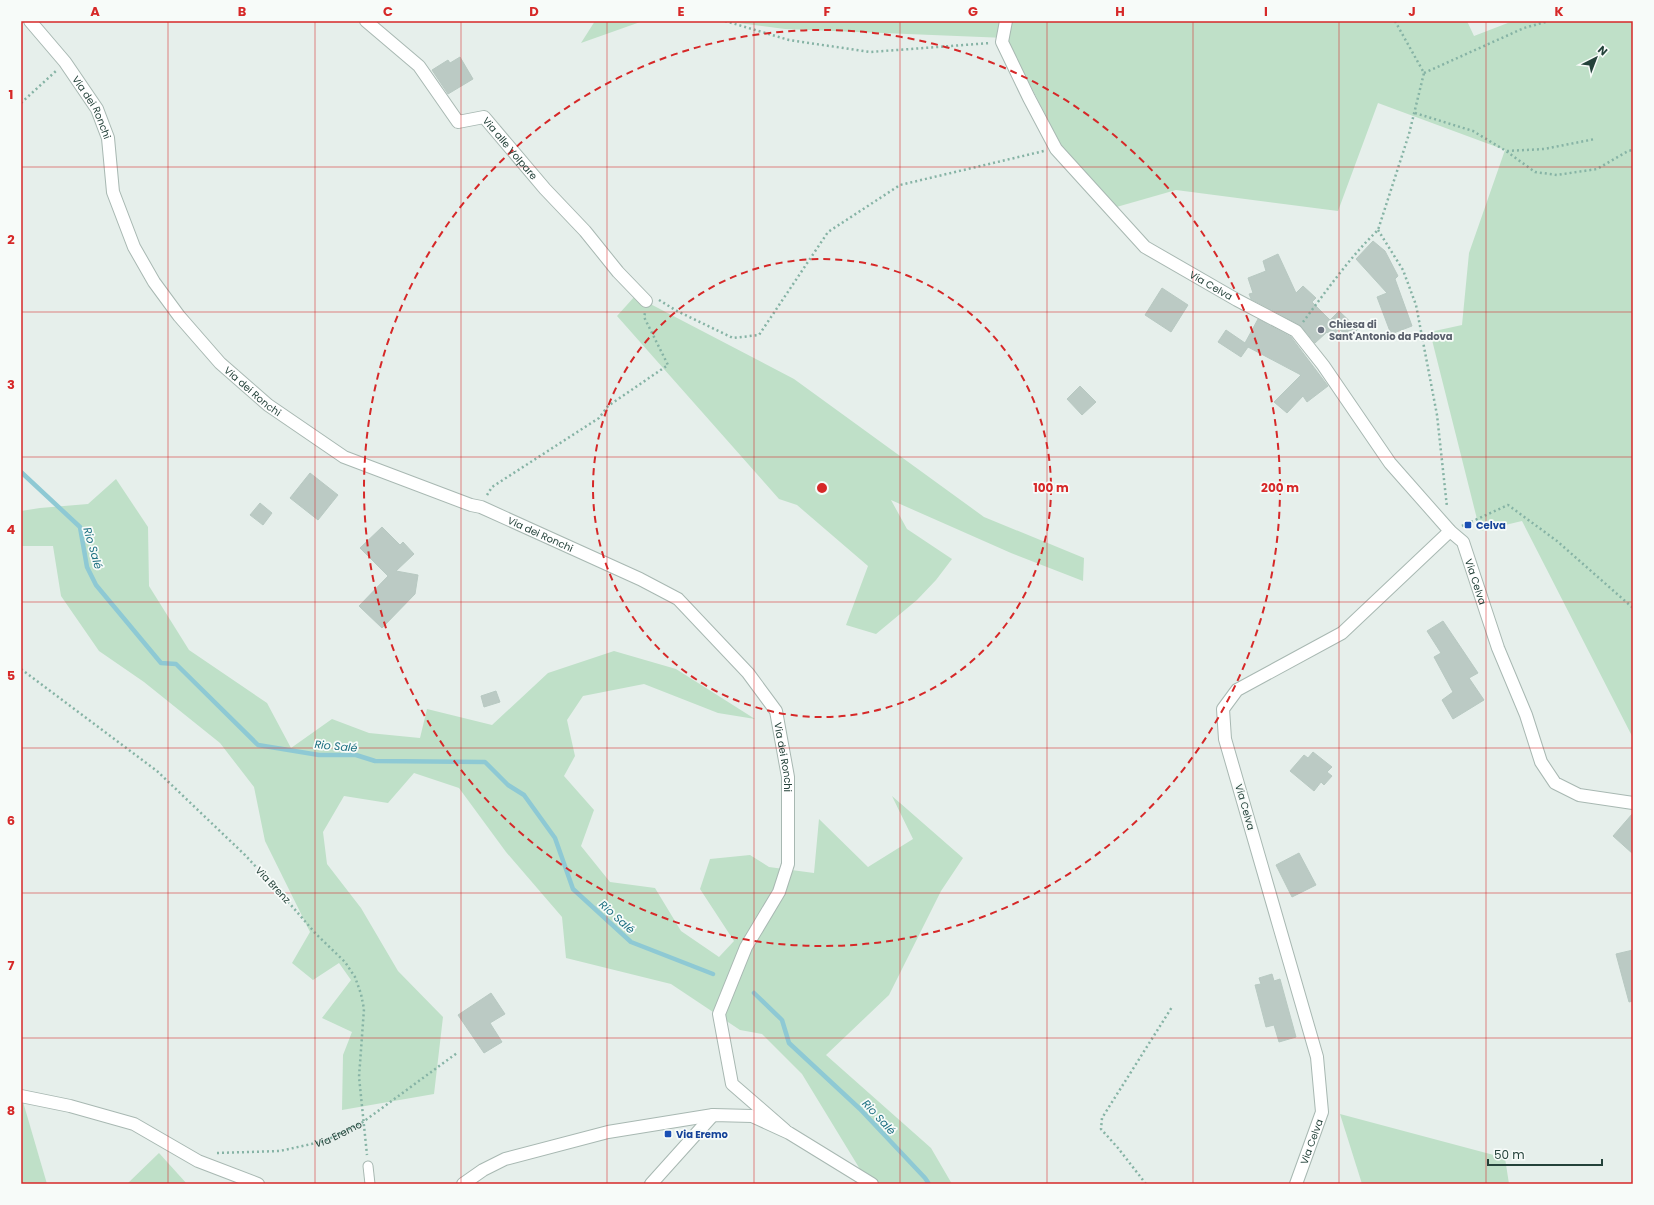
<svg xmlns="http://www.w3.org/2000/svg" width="1654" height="1205" viewBox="0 0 1654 1205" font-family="Poppins,sans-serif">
<rect width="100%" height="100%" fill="#e6efeb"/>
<g fill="#bfe0c8">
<path d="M 595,21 L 643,21 L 581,43 Z"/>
<path d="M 722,21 L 1467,21 L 1474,36 L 1513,21 L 1633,21 L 1633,738 L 1522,521 L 1480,531 L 1430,332 L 1462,325 L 1469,253 L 1505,150 L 1378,103 L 1338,211 L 1176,190 L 1113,208 L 1061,145 L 1006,38 L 785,29 Z"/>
<path d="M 635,296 L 794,379 L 984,517 L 1084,558 L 1083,581 L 1011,553 L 891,500 L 907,529 L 952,559 L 936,580 L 917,600 L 876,634 L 846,625 L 868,566 L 797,505 L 779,499 L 617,316 Z"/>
<path d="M 116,479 L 148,527 L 149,586 L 189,650 L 267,703 L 291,748 L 332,719 L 369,733 L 420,738 L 427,709 L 492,725 L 548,673 L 614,651 L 676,669 L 755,719 L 718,713 L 644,684 L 583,696 L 567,720 L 575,756 L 564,776 L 594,810 L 581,846 L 610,882 L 655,888 L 681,931 L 719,957 L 734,941 L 700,889 L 710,859 L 750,855 L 769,867 L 814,873 L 819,819 L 868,867 L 913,839 L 892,796 L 963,858 L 941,891 L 889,995 L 826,1055 L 931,1148 L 952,1184 L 869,1184 L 802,1074 L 762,1034 L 740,1030 L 671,984 L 566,958 L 562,917 L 506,852 L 459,788 L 414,773 L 388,803 L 344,796 L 323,832 L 327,864 L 361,908 L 398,971 L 443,1017 L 434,1094 L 342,1110 L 343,1055 L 352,1032 L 322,1018 L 351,980 L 339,963 L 313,980 L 292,963 L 310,932 L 265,841 L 254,787 L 220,743 L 144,682 L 99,651 L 61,596 L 53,546 L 21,546 L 21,511 L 40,508 L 88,504 Z"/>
<path d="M 21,1095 L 47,1184 L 21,1184 Z"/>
<path d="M 1340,1114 L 1505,1158 L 1509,1184 L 1362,1184 Z"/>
<path d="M 159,1153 L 187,1184 L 127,1184 Z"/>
</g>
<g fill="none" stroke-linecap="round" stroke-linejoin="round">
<g stroke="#8ec9d4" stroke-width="4.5">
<path d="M 21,472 L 80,527 L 87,567 L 96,585 L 161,663 L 176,664 L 258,745 L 319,755 L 356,755 L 375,761 L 485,762 L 508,785 L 524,795 L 555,838 L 573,889 L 631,942 L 713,974"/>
<path d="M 754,993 L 782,1020 L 789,1043 L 860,1109 L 925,1178 L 929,1184"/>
</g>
</g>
<g fill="#bbcac4" stroke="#b8c9c2">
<path d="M 460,57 L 473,79 L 448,94 L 432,70 L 448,60 L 450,63 Z"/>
<path d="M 1373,241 L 1385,251 L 1398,276 L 1395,279 L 1412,326 L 1391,334 L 1377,297 L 1387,293 L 1356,259 Z"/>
<path d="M 1278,254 L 1296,293 L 1303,286 L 1316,298 L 1312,302 L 1330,320 L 1339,311 L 1358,329 L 1349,338 L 1339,329 L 1332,337 L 1327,332 L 1315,343 L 1300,325 L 1251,299 L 1249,294 L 1253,293 L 1248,278 L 1266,271 L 1263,261 Z"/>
<path d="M 1162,288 L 1188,305 L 1171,332 L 1145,315 Z"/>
<path d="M 1258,319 L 1291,337 L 1328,386 L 1307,402 L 1303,396 L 1287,413 L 1274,402 L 1301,375 L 1248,347 L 1241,357 L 1218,342 L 1226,330 L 1245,343 Z"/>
<path d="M 1080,386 L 1096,402 L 1082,415 L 1067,399 Z"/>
<path d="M 310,473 L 338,495 L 318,520 L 290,498 Z"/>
<path d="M 260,503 L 272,513 L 263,525 L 250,515 Z"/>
<path d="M 382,527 L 400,545 L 403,542 L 414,554 L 396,571 L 418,575 L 415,594 L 382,628 L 359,606 L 388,576 L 360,548 Z"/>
<path d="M 1443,621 L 1478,673 L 1469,678 L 1484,700 L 1453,719 L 1442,700 L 1453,692 L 1434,657 L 1441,653 L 1427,631 Z"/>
<path d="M 496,691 L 500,702 L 484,707 L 481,696 Z"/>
<path d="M 1313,752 L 1332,767 L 1327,772 L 1332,776 L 1324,785 L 1321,782 L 1314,791 L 1290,771 L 1304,755 L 1308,758 Z"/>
<path d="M 1633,813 L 1633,854 L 1613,836 Z"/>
<path d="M 1299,853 L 1316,885 L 1292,897 L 1276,865 Z"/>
<path d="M 1633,950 L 1633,1001 L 1629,1002 L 1616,954 Z"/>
<path d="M 1272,974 L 1274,981 L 1280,979 L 1296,1037 L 1279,1042 L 1274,1025 L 1266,1027 L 1255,985 L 1261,984 L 1259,978 Z"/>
<path d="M 491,993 L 505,1014 L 490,1023 L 502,1042 L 484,1053 L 458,1015 Z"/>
</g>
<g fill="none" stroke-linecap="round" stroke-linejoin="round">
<defs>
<path id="service" d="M 368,1166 L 370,1184"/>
<g id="minor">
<path id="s2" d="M 30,21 L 65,62 L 97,109 L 108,138 L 113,192 L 134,247 L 154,282 L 179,316 L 220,363 L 268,405 L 344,457 L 471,505 L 481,507 L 640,579 L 678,599 L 748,673 L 776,711 L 788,777 L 788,864 L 779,892 L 746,947 L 719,1014 L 732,1084 L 785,1130"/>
<path id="s3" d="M 366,21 L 419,66 L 458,122 L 484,117 L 545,189 L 585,231 L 618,272 L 646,301"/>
<path id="s4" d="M 1006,21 L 1002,42 L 1029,98 L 1056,149 L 1145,247 L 1237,300 L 1296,331 L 1323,365 L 1390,463 L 1450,531 L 1463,542 L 1498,648 L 1526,715 L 1541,762 L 1555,783 L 1579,795 L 1633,803"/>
<path d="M 651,1184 L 713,1115"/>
<path id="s5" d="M 1296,1184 L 1322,1112 L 1317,1057 L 1225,739 L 1223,709 L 1237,690 L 1342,633 L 1450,531"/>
</g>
<g id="tertiary">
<path d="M 21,1096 L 70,1106 L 134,1124 L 198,1161 L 258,1184"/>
<path d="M 463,1184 L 483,1170 L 505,1159 L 608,1132 L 713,1115 L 752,1116 L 789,1133 L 872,1184"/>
</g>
</defs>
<use href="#service" stroke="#a8b8b2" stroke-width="11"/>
<use href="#minor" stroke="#a8b8b2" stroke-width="14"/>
<use href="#tertiary" stroke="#a8b8b2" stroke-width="14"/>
<g stroke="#86b3a5" stroke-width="2.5" stroke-dasharray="2 3" stroke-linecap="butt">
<path d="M 725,21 L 789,40 L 870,52 L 990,43"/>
<path d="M 1424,73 L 1524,28 L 1549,21"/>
<path d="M 21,103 L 56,71"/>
<path d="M 1415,113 L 1473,131 L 1506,151 L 1535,172 L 1557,175 L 1597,169 L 1628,151 L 1633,150"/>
<path d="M 1507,151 L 1544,149 L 1595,139"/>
<path d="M 1378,230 L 1403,270 L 1416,305 L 1437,415 L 1447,507"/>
<path d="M 659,300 L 677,311 L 733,338 L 759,335 L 828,232 L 900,185 L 1044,151"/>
<path d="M 1303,322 C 1327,290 1350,257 1378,230 L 1409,134 L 1424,73 L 1395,21"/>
<path d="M 487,495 L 492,487 L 599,418 L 608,406 L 668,365 L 644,317 L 645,313"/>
<path d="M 1462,526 L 1508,505 L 1557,541 L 1633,608"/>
<path d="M 21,669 L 157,771 L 245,855 L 284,897 L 316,934 L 345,962 L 355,977 L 361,994 L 364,1009 L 359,1077 L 367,1155"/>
<path id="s1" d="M 217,1153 L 280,1151 L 325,1141 L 363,1122 L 457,1053"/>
<path d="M 1146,1184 L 1118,1148 L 1101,1129 L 1102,1118 L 1172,1007"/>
</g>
<use href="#service" stroke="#fff" stroke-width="9"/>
<use href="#minor" stroke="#fff" stroke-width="12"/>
<use href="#tertiary" stroke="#fff" stroke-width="12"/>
</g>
<path fill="none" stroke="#d62828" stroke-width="1" stroke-opacity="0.55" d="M 168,21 L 168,1184M 315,21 L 315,1184M 461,21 L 461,1184M 607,21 L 607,1184M 754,21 L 754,1184M 900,21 L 900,1184M 1047,21 L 1047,1184M 1193,21 L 1193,1184M 1339,21 L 1339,1184M 1486,21 L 1486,1184M 21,167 L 1633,167M 21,312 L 1633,312M 21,457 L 1633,457M 21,602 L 1633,602M 21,748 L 1633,748M 21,893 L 1633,893M 21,1038 L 1633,1038"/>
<g fill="none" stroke="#d62828" stroke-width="2" stroke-dasharray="7 5">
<circle cx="822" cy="488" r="229"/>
<circle cx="822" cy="488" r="458"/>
</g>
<circle fill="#6b7280" stroke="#f7fbf9" stroke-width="1.5" cx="1321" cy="330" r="4"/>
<g fill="#1a4fb4" stroke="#f7fbf9" stroke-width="1.5">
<rect x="1464" y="521" width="8" height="8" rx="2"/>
<rect x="664" y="1130" width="8" height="8" rx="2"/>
</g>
<g text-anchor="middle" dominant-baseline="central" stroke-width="3.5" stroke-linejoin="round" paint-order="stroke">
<g font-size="10" fill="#24423a" stroke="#f7fbf9">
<text stroke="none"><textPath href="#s2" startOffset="107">Via dei Ronchi</textPath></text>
<text stroke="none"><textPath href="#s3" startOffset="205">Via alle Volpare</textPath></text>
<text stroke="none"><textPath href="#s4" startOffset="350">Via Celva</textPath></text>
<text stroke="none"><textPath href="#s2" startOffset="443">Via dei Ronchi</textPath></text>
<text stroke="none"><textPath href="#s2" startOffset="767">Via dei Ronchi</textPath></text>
<text stroke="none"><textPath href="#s4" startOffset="758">Via Celva</textPath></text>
<text stroke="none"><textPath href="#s2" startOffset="1115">Via dei Ronchi</textPath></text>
<text transform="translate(1245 807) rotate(74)">Via Celva</text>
<text transform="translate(273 885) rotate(47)">Via Brenz</text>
<text stroke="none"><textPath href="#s1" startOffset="124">Via Eremo</textPath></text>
<text stroke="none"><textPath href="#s5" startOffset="45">Via Celva</textPath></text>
</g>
<g font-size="10" font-weight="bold" fill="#5b616d" stroke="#f7fbf9" text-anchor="start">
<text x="1329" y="324">Chiesa di<tspan x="1329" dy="12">Sant'Antonio da Padova</tspan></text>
</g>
<g font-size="10" font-weight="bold" fill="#164399" stroke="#f7fbf9" text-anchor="start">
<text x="1476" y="525">Celva</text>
<text x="676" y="1134">Via Eremo</text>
</g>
<g font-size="11" font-style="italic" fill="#1c6f80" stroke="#f7fbf9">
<text transform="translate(93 548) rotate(74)">Rio Salé</text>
<text transform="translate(336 746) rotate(5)">Rio Salé</text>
<text transform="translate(617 917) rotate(42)">Rio Salé</text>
<text transform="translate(879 1117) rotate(47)">Rio Salé</text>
</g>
</g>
<circle cx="822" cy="488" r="6" fill="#d62828" stroke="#f7fbf9" stroke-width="2"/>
<g font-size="12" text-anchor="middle" font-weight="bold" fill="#d62828" stroke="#f7fbf9" stroke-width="3.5" stroke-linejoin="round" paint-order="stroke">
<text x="1051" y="492">100 m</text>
<text x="1280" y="492">200 m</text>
</g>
<rect width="1654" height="1205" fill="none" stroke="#f7fbf9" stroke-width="44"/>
<g transform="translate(1596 58) rotate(42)" stroke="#f7fbf9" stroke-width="3" paint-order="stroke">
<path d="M0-3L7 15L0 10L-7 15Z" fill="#24423a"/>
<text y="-6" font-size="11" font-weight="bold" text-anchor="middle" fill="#24423a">N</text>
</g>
<path d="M1488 1159v6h114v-6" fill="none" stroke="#24423a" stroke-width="2"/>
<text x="1494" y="1159" font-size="12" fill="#24423a" stroke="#f7fbf9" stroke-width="3" paint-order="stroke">50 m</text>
<rect x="22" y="22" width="1610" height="1161" fill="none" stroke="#d62828" stroke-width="1.5"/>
<g font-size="13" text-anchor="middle" font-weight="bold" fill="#d62828">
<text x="95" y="16">A</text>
<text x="242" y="16">B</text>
<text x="388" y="16">C</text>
<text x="534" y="16">D</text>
<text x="681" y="16">E</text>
<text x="827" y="16">F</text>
<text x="973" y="16">G</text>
<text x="1120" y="16">H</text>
<text x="1266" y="16">I</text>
<text x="1412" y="16">J</text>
<text x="1559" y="16">K</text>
<text x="11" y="99">1</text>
<text x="11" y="244">2</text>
<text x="11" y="389">3</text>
<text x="11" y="534">4</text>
<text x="11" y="680">5</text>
<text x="11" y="825">6</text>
<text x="11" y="970">7</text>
<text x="11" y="1115">8</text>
</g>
</svg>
